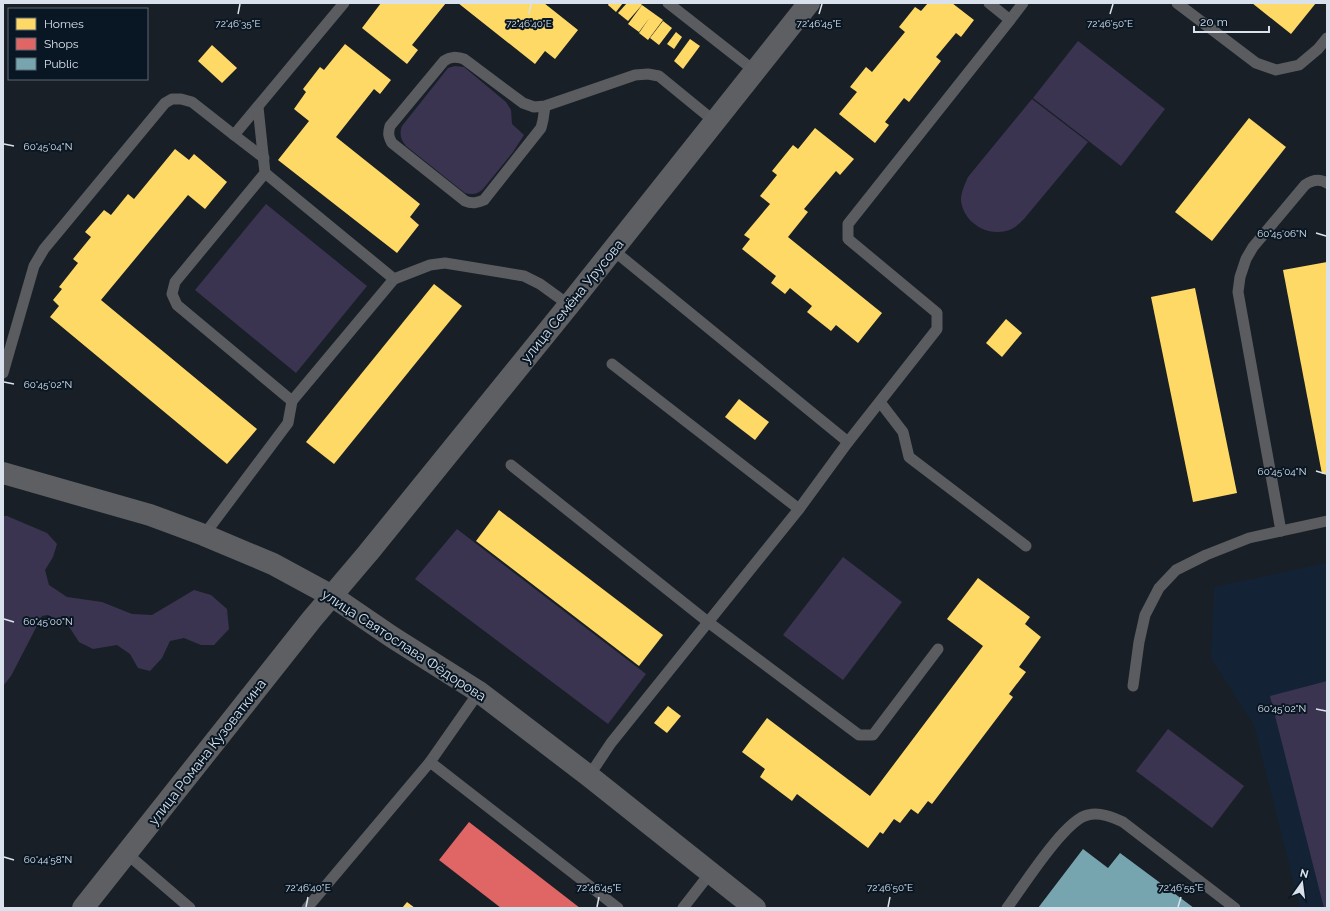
<svg xmlns="http://www.w3.org/2000/svg" width="1330" height="911" viewBox="0 0 1330 911" font-family="Raleway,sans-serif">
<rect width="100%" height="100%" fill="#181f27"/>
<path fill="#132335" d="M 1327,563 L 1327,908 L 1300,908 L 1254,725 L 1211,658 L 1214,587 Z"/>
<g fill="#3b3450">
<path d="M 1078,41 L 1165,109 L 1121,166 L 1033,98 Z"/>
<path d="M 455,66 L 464,67 L 506,102 L 511,110 L 512,124 L 524,135 L 513,152 L 483,189 C 478,194 473,195 465,193 L 406,146 C 401,140 399,134 402,126 L 448,68 Z"/>
<path d="M 1032,99 L 1088,142 L 1024,219 C 1019,224 1014,229 1006,231 C 986,236 963,222 961,200 C 961,192 965,184 968,177 Z"/>
<path d="M 266,204 L 367,286 L 296,373 L 195,290 Z"/>
<path d="M 3,516 L 7,516 L 47,533 L 57,544 L 53,557 L 45,570 L 49,585 L 67,597 L 102,602 L 132,614 L 152,615 L 194,590 L 211,595 L 227,609 L 229,629 L 214,645 L 201,645 L 184,638 L 170,641 L 162,658 L 150,671 L 138,668 L 130,654 L 117,645 L 93,649 L 79,642 L 68,625 L 48,615 L 42,616 L 11,676 L 3,686 Z"/>
<path d="M 457,529 L 646,674 L 608,724 L 415,579 Z"/>
<path d="M 843,557 L 902,602 L 843,680 L 783,635 Z"/>
<path d="M 1327,681 L 1327,908 L 1324,908 L 1270,696 Z"/>
<path d="M 1168,729 L 1244,786 L 1212,828 L 1136,771 Z"/>
</g>
<g fill="#ffd966">
<path d="M 381,3 L 446,3 L 412,45 L 418,50 L 407,64 L 362,28 Z"/>
<path d="M 458,3 L 544,3 L 578,30 L 555,59 L 545,51 L 535,64 Z"/>
<path d="M 609,3 L 623,3 L 616,12 L 608,5 Z"/>
<path d="M 627,3 L 640,3 L 642,5 L 628,21 L 618,13 Z"/>
<path d="M 928,3 L 952,3 L 974,20 L 961,37 L 956,33 L 936,57 L 941,61 L 909,102 L 904,98 L 885,122 L 889,125 L 875,143 L 839,114 L 857,92 L 850,87 L 866,67 L 872,72 L 905,32 L 899,27 L 915,7 L 921,11 Z"/>
<path d="M 1252,3 L 1316,3 L 1291,34 Z"/>
<path d="M 642,5 L 663,20 L 648,40 L 639,33 L 650,17 L 639,32 L 628,24 Z"/>
<path d="M 663,21 L 672,28 L 659,45 L 650,38 Z"/>
<path d="M 676,32 L 682,37 L 674,49 L 667,44 Z"/>
<path d="M 690,39 L 700,46 L 683,69 L 674,61 Z"/>
<path d="M 345,44 L 391,80 L 380,94 L 374,89 L 336,137 L 420,204 L 410,217 L 419,225 L 397,253 L 278,160 L 309,121 L 294,109 L 306,92 L 303,89 L 320,67 L 324,70 Z"/>
<path d="M 212,45 L 237,68 L 222,83 L 198,61 Z"/>
<path d="M 1249,118 L 1286,147 L 1212,241 L 1175,212 Z"/>
<path d="M 815,128 L 854,159 L 840,175 L 836,171 L 804,209 L 808,212 L 788,237 L 882,313 L 858,343 L 836,325 L 831,331 L 807,312 L 812,306 L 790,288 L 785,294 L 771,283 L 776,276 L 742,249 L 750,239 L 744,235 L 770,204 L 760,196 L 777,175 L 772,171 L 793,145 L 798,149 Z"/>
<path d="M 175,149 L 189,160 L 194,154 L 227,182 L 205,209 L 188,195 L 101,300 L 257,429 L 227,464 L 50,317 L 59,306 L 53,300 L 62,289 L 59,287 L 78,263 L 73,259 L 91,237 L 85,232 L 104,210 L 111,215 L 128,194 L 134,199 Z"/>
<path d="M 1327,262 L 1327,473 L 1322,474 L 1283,270 Z"/>
<path d="M 434,284 L 462,306 L 334,464 L 306,442 Z"/>
<path d="M 1195,288 L 1237,493 L 1193,502 L 1151,297 Z"/>
<path d="M 1006,319 L 1022,333 L 1002,357 L 986,343 Z"/>
<path d="M 739,399 L 769,422 L 755,440 L 725,417 Z"/>
<path d="M 499,510 L 663,635 L 639,666 L 476,541 Z"/>
<path d="M 978,578 L 1030,617 L 1025,624 L 1041,637 L 1019,667 L 1026,672 L 1009,694 L 1013,697 L 932,804 L 928,801 L 918,814 L 911,809 L 900,823 L 894,819 L 883,834 L 880,832 L 868,848 L 797,794 L 792,801 L 760,777 L 765,769 L 742,752 L 767,718 L 870,796 L 983,646 L 947,619 Z"/>
<path d="M 668,706 L 681,716 L 667,733 L 654,723 Z"/>
<path d="M 407,902 L 415,908 L 402,908 Z"/>
</g>
<path fill="#e06666" d="M 469,822 L 580,908 L 501,908 L 439,860 Z"/>
<path fill="#76a5af" d="M 1083,849 L 1108,868 L 1120,853 L 1194,908 L 1038,908 Z"/>
<g fill="none" stroke-linecap="round" stroke-linejoin="round">
<g stroke="#5a5c60" stroke-width="11">
<path d="M 668,3 L 756,72"/>
<path d="M 1177,3 L 1256,63 L 1276,70 L 1299,65 L 1318,49 L 1327,38"/>
<path d="M 1010,20 L 1023,3"/>
<path d="M 545,106 L 543,120 L 541,128 L 484,200 C 477,203 472,204 465,201 L 392,143 C 388,136 388,133 390,126 L 444,61 C 451,56 456,57 464,59 L 523,103 L 534,107 L 545,106 L 635,75 L 648,74 L 659,76 L 714,121"/>
<path d="M 234,135 L 264,158"/>
<path d="M 265,173 L 394,279 L 292,401"/>
<path d="M 613,250 L 848,442 L 937,329 L 937,313 L 848,239 L 848,224 L 1010,20 L 989,3"/>
<path d="M 394,279 L 430,265 L 445,263 L 524,276 L 540,284 L 569,305"/>
<path d="M 612,364 L 799,509"/>
<path d="M 3,373 L 34,266 L 44,249 L 165,103 L 172,99 L 181,99 L 192,102 L 234,135 L 344,3"/>
<path d="M 880,402 L 903,432 L 909,457 L 1026,546"/>
<path d="M 511,465 L 708,622 L 859,735 L 873,735 L 938,649"/>
<path d="M 1281,531 L 1238,292 L 1240,277 L 1246,259 L 1253,247 L 1305,185 C 1312,180 1319,178 1327,183"/>
<path d="M 204,535 L 288,423 L 292,401 L 177,305 L 172,294 L 175,282 L 265,173 L 258,107"/>
<path d="M 1133,686 L 1139,642 L 1145,615 L 1159,588 L 1176,570 L 1206,555 L 1249,538 L 1327,521"/>
<path d="M 479,692 L 430,762 L 618,908"/>
<path d="M 589,776 L 611,743 L 799,509 L 848,442"/>
<path d="M 126,853 L 190,908"/>
<path d="M 307,908 L 430,762"/>
<path d="M 683,908 L 711,872"/>
<path d="M 1007,908 C 1022,888 1065,819 1088,815 C 1100,812 1112,817 1123,822 L 1235,908"/>
</g>
<g stroke="#5d5f63" stroke-width="22">
<path d="M 3,473 L 150,515 L 204,535 L 273,564 L 332,596 L 392,637 L 479,692 L 589,776 L 755,908"/>
<path d="M 83,908 L 312,619 L 368,553 L 569,305 L 809,3"/>
</g>
</g>
<path fill="none" stroke="#d9e2ec" stroke-width="1.5" d="M 238,14 L 240,4M 529,14 L 531,4M 819,14 L 822,4M 1110,14 L 1113,4M 4,144 L 14,146M 1316,233 L 1326,236M 4,382 L 14,384M 1316,471 L 1326,474M 4,619 L 14,622M 1316,709 L 1326,711M 4,857 L 14,860M 306,907 L 308,897M 597,907 L 599,897M 888,907 L 890,897M 1178,907 L 1181,897"/>
<g text-anchor="middle" dominant-baseline="central" stroke-width="4" stroke-linejoin="round" paint-order="stroke">
<g font-size="14" fill="#d9e2ec" stroke="#091623">
<text transform="translate(572 301) rotate(-51)">улица Семёна Урусова</text>
<text transform="translate(404 645) rotate(33)">улица Святослава Фёдорова</text>
<text transform="translate(207 752) rotate(-52)">улица Романа Кузоваткина</text>
</g>
</g>
<g font-size="10" text-anchor="middle" fill="#d9e2ec" stroke="#091623" stroke-width="4" stroke-linejoin="round" paint-order="stroke">
<text x="238" y="27">72°46'35"E</text>
<text x="529" y="27">72°46'40"E</text>
<text x="819" y="27">72°46'45"E</text>
<text x="1110" y="27">72°46'50"E</text>
<text x="48" y="150">60°45'04"N</text>
<text x="1282" y="237">60°45'06"N</text>
<text x="48" y="388">60°45'02"N</text>
<text x="1282" y="475">60°45'04"N</text>
<text x="48" y="625">60°45'00"N</text>
<text x="1282" y="712">60°45'02"N</text>
<text x="48" y="863">60°44'58"N</text>
<text x="308" y="891">72°46'40"E</text>
<text x="599" y="891">72°46'45"E</text>
<text x="890" y="891">72°46'50"E</text>
<text x="1181" y="891">72°46'55"E</text>
</g>
<rect width="1330" height="911" fill="none" stroke="#d9e2ec" stroke-width="8"/>
<rect x="8" y="8" width="140" height="72" fill="#091623" stroke="#5c6873"/>
<rect x="16" y="18" width="20" height="12" fill="#ffd966" stroke="#5c6873"/>
<text x="44" y="28" font-size="12" fill="#d9e2ec">Homes</text>
<rect x="16" y="38" width="20" height="12" fill="#e06666" stroke="#5c6873"/>
<text x="44" y="48" font-size="12" fill="#d9e2ec">Shops</text>
<rect x="16" y="58" width="20" height="12" fill="#76a5af" stroke="#5c6873"/>
<text x="44" y="68" font-size="12" fill="#d9e2ec">Public</text>
<g transform="translate(1302 883) rotate(14)" stroke="#091623" stroke-width="3" paint-order="stroke">
<path d="M0-3L7 15L0 10L-7 15Z" fill="#d9e2ec"/>
<text y="-6" font-size="11" font-weight="bold" text-anchor="middle" fill="#d9e2ec">N</text>
</g>
<path d="M1194 26v6h75v-6" fill="none" stroke="#d9e2ec" stroke-width="2"/>
<text x="1200" y="26" font-size="12" fill="#d9e2ec" stroke="#091623" stroke-width="3" paint-order="stroke">20 m</text>
</svg>
